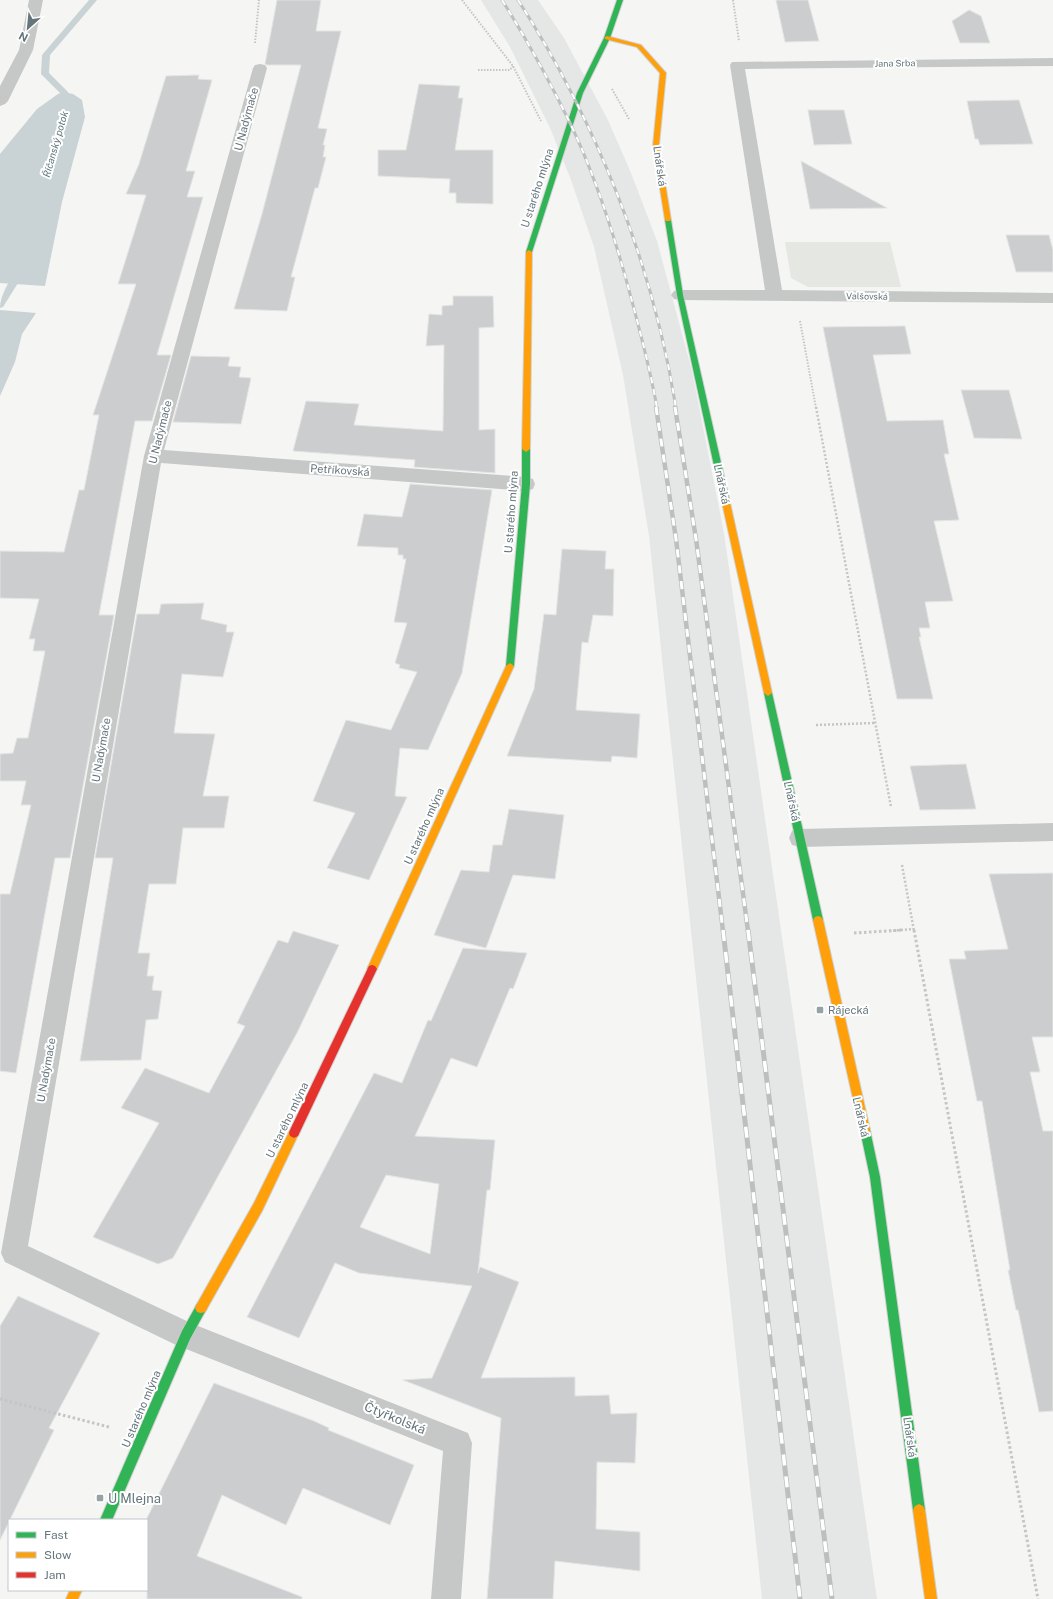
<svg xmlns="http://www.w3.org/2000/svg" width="1053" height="1599" viewBox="0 0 1053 1599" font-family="'Public Sans',sans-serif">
<rect width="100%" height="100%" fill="#f5f5f4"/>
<path fill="#e5e7e6" d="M 481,0 L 538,0 L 564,38 L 608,120 L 631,173 L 657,241 L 692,371 L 724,533 L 877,1599 L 762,1599 L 649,536 L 623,375 L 594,247 L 571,180 L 550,128 L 510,47 Z"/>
<path fill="#e4e7e2" d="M 785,242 L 890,242 L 901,287 L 808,287 L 791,278 Z"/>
<g fill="#c9d2d4">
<path d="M 64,92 L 73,94 L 82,100 L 85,117 L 62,202 L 45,286 L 0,283 L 0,154 L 37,109 L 58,94 Z"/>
<path d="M 0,310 L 36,313 L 22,334 L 15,362 L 0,396 Z"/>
</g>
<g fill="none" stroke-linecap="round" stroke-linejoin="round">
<g fill="#c9d2d4" fill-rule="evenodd">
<path d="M 89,0 L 97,0 L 50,55 L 49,73 L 68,92 L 70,107 L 66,109 L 62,107 L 60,93 L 41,74 L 42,55 Z"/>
<path d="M 18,266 L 22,269 L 18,283 L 3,307 L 0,308 C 0,294 10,283 14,269 Z"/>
</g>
</g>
<g fill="#cccdce" stroke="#e4e4e4" fill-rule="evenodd">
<path d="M 277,0 L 321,0 L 316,31 L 341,31 L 318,128 L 327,129 L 323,145 L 325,145 L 323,157 L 326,157 L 318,188 L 315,188 L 291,277 L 295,277 L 287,311 L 234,309 L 262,214 L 301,65 L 267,65 L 265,64 Z"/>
<path d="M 776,0 L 808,0 L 819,41 L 785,42 Z"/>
<path d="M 969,10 L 981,16 L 990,43 L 960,43 L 952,21 Z"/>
<path d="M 199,75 L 198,79 L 212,80 L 186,171 L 195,171 L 187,197 L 203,197 L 157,355 L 171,355 L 152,421 L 135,421 L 99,615 L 114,615 L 70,858 L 55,858 L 16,1073 L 0,1071 L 0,894 L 10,894 L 31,805 L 21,805 L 26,781 L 0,781 L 0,754 L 13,753 L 17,738 L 28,738 L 45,651 L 33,651 L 35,639 L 29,639 L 39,599 L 0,598 L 0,551 L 64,552 L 79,490 L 84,490 L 99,415 L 93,415 L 136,284 L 118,284 L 146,195 L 126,194 L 139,164 L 166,76 Z"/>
<path d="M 419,84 L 460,86 L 458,98 L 463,98 L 455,150 L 493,150 L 493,204 L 456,203 L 456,193 L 449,193 L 450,179 L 378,176 L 378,150 L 406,150 Z"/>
<path d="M 1019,100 L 1033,144 L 980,145 L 978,139 L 975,139 L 967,101 Z"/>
<path d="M 808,110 L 844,110 L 852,144 L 814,145 Z"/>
<path d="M 801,161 L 887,208 L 810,209 Z"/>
<path d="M 1006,235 L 1049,235 L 1053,250 L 1053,272 L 1016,272 Z"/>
<path d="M 453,296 L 493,296 L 494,327 L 479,328 L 479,430 L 495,429 L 495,473 L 414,467 L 415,460 L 293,451 L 306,401 L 359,404 L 354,425 L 443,431 L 444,345 L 426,346 L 429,314 L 442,315 L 442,306 L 453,305 Z"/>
<path d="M 905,326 L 911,354 L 873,355 L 887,421 L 943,420 L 949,454 L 944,454 L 959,520 L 934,521 L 953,601 L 925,602 L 930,628 L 919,628 L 921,637 L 919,637 L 933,699 L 897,699 L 823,327 Z"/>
<path d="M 191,356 L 230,357 L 228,366 L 241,367 L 239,377 L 251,378 L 241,424 L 173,422 Z"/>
<path d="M 961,390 L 1009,390 L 1022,439 L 974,438 Z"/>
<path d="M 410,484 L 492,490 L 462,673 L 428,750 L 400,748 L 395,796 L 407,797 L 369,880 L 327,868 L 355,813 L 313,801 L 346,720 L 391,730 L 417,672 L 399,668 L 400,665 L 395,663 L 407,623 L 394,622 L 406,559 L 403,559 L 403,555 L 398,555 L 398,548 L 357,546 L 364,514 L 402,517 Z"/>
<path d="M 562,549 L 606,551 L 605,569 L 614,569 L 613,616 L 593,615 L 588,643 L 582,642 L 576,710 L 640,714 L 637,758 L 612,756 L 611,762 L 507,756 L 534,689 L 544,614 L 556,615 Z"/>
<path d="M 204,603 L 201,619 L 227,625 L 226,632 L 234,632 L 223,677 L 182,674 L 174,733 L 215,734 L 203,796 L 229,796 L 224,828 L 183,828 L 176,884 L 149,884 L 138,953 L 150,953 L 147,976 L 154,976 L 152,990 L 162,991 L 158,1019 L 146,1020 L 141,1060 L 80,1061 L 113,858 L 95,858 L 137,614 L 159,614 L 161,604 Z"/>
<path d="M 966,764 L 976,809 L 920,810 L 910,766 Z"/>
<path d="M 509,809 L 564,815 L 555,879 L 513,875 L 486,948 L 434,935 L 461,870 L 489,872 L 493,845 L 502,845 Z"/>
<path d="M 1053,873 L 1053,1037 L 1032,1037 L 1040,1072 L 1030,1072 L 1043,1131 L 1053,1131 L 1053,1411 L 1039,1412 L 1018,1310 L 1016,1310 L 1008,1270 L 1010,1270 L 982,1101 L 977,1101 L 949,959 L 966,959 L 964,951 L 1008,949 L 989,874 Z"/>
<path d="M 293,931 L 339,945 L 297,1033 L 173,1258 L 158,1264 L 93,1237 L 159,1123 L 121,1108 L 145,1068 L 209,1093 L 245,1026 L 237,1023 L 278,940 L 288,943 Z"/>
<path d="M 463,948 L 527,953 L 513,989 L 510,988 L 477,1067 L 451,1058 L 415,1136 L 495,1140 L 490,1190 L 487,1190 L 478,1273 L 480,1267 L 519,1282 L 481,1378 L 575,1377 L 575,1396 L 609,1395 L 611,1414 L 637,1413 L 635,1463 L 597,1462 L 596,1529 L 640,1532 L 640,1571 L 555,1561 L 553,1599 L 487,1599 L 501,1418 L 403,1380 L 432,1378 L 472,1286 L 359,1273 L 335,1263 L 299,1338 L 247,1317 L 374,1073 L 402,1083 L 428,1020 L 431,1021 ZM 386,1175 L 439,1184 L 430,1254 L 360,1227 Z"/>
<path d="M 18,1296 L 100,1333 L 49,1428 L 54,1430 L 0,1540 L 0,1326 Z"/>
<path d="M 214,1383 L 314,1421 L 329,1428 L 328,1430 L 414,1465 L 390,1525 L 303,1488 L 286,1525 L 222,1495 L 197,1556 L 302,1597 L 302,1599 L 147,1599 L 147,1518 Z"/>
</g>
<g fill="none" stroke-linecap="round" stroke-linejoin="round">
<defs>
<g id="fast">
<path d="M 617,0 L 623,0 L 610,38 L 583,93 L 532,252 L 531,253 L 527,253 L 526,252 L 577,93 L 604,38 Z"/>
<path d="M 668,218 L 671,220 L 683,295 L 729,498 L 725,501 L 721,498 L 677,295 L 665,220 Z"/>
<path d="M 526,446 L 530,449 L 530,484 L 514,666 L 510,669 L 506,666 L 522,484 L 522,449 Z"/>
<path d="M 768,690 L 772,693 L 823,920 L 821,923 L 818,924 L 815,923 L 813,920 L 764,693 Z"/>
<path d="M 865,1125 L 869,1127 L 870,1130 L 880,1177 L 925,1510 L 923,1514 L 919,1516 L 915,1514 L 913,1510 L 870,1177 L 860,1130 L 861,1127 Z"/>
<path d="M 201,1303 L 205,1304 L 207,1308 L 190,1339 L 112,1520 L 100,1520 L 182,1331 L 197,1304 Z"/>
</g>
<g id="slow">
<path d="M 607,36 L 641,45 L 666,73 L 659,145 L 671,220 L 670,221 L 666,221 L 665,220 L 653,145 L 660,73 L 637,47 L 605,39 L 605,37 Z"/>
<path d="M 529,250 L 532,252 L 530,449 L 526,452 L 522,449 L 526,252 Z"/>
<path d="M 725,495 L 729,498 L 772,693 L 768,696 L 764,693 L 721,498 Z"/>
<path d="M 510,663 L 514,666 L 377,969 L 375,972 L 372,973 L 369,972 L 367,969 L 506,666 Z"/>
<path d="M 818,916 L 821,917 L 823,920 L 870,1130 L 869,1133 L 865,1135 L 861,1133 L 860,1130 L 813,920 L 815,917 Z"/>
<path d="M 294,1128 L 298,1130 L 299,1133 L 262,1211 L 205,1312 L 201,1313 L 197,1312 L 195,1308 L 197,1304 L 254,1203 L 290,1130 Z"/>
<path d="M 919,1504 L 923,1506 L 925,1510 L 937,1599 L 925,1599 L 913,1510 L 915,1506 Z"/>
<path d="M 70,1590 L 82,1590 L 78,1599 L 66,1599 Z"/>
</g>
<path id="jam" d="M 372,965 L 375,966 L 377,969 L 298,1136 L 294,1138 L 290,1136 L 289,1133 L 290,1130 L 369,966 Z"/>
</defs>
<use href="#fast" stroke="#d1d2d2" stroke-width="2"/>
<use href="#slow" stroke="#d1d2d2" stroke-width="2"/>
<use href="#jam" stroke="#d1d2d2" stroke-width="2"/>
<g stroke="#c4c5c6" stroke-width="2" stroke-dasharray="1.5 1.5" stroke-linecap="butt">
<path d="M 462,0 L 513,66 L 541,121"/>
<path d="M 733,0 L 739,41"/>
<path d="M 255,43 L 259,0"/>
<path d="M 478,70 L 510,70 L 513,66"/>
<path d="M 612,89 L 629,119"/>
<path d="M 800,321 L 816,408"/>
</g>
<g stroke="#c4c5c6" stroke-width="2.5" stroke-dasharray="2 2" stroke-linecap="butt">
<path d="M 816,407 L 891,807"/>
<path d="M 816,725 L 875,723"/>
<path d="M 902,865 L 914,931"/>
<path d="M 889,931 L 913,929"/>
</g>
<g stroke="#c4c5c6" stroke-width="3" stroke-dasharray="2.5 2.5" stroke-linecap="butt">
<path d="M 914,930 L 1038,1599"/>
<path d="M 854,933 L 903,930"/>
<path d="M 0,1399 L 109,1427"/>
</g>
<g fill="#c6c8c8" fill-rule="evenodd">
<path d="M 29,0 L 43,0 L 33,50 L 8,101 L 5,104 L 0,106 L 0,86 L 19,50 Z"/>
<path d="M 1053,58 L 1053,66 L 745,69 L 782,290 L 1053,293 L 1053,303 L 680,300 L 674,299 L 671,295 L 674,291 L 680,290 L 765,290 L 730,65 L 732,62 Z"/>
<path d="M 260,64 L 265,65 L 267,68 L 164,450 L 526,477 L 533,479 L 535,484 L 533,489 L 526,491 L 161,463 L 28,1246 L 193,1324 L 468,1433 L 472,1443 L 461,1599 L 431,1599 L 443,1451 L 176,1345 L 5,1262 L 1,1253 L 144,456 L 253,68 L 255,65 Z"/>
<path d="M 1053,823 L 1053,841 L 800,847 L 792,845 L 789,838 L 792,831 L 800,829 Z"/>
</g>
<use href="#fast" fill="#30b455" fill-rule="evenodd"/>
<use href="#slow" fill="#ff9f0a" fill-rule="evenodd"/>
<use href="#jam" fill="#e5322d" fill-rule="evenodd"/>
<defs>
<g id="rail-far2">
<path d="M 502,0 C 527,40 550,82 571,125 C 598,182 617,244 633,305 C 642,339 651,373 657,408"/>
<path d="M 518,0 C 597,123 653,264 676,408"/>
</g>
<g id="rail-far1">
<path d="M 656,407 L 676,539 L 723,931"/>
<path d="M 675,407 L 696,539 L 748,931"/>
</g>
<g id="rail">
<path d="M 723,930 L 800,1599"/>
<path d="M 748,930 L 832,1599"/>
</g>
</defs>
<use href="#rail-far2" stroke="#bcbfbf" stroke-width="3"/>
<use href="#rail-far1" stroke="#bcbfbf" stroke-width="4.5"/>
<use href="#rail" stroke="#bcbfbf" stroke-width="5"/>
<use href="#rail-far2" stroke="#fff" stroke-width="2" stroke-dasharray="6" stroke-linecap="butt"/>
<use href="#rail-far1" stroke="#fff" stroke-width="3" stroke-dasharray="8" stroke-linecap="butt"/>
<use href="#rail" stroke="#fff" stroke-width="3.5" stroke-dasharray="11" stroke-linecap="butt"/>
</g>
<g fill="#97a2a6" stroke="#fff" stroke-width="1.5">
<rect x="816" y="1006" width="8" height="8" rx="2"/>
<rect x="96" y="1494" width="8" height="8" rx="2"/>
</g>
<g text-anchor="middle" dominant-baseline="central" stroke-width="4" stroke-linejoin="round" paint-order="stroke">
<g font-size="9" fill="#64757c" stroke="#fff">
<text transform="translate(895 63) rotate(-1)">Jana Srba</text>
<text transform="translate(867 296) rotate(1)">Valšovská</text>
</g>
<g font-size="10" font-style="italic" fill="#5e7478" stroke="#fff">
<text transform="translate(55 144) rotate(-74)">Říčanský potok</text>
</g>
<g font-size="11" fill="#64757c" stroke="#fff">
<text transform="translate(246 119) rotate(-75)">U Nadýmače</text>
<text transform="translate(660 166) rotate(82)">Lnářská</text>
<text transform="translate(537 188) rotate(-72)">U starého mlýna</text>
<text transform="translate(160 432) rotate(-76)">U Nadýmače</text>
<text transform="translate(340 470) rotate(4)">Petříkovská</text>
<text transform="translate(722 484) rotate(78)">Lnářská</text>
<text transform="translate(511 512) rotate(-86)">U starého mlýna</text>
<text transform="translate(101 750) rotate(-80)">U Nadýmače</text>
<text transform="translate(792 801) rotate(78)">Lnářská</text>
<text transform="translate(424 826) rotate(-66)">U starého mlýna</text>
<text transform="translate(46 1070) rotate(-80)">U Nadýmače</text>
<text transform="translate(861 1117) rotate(77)">Lnářská</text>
<text transform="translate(287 1120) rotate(-64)">U starého mlýna</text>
<text transform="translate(141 1409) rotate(-67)">U starého mlýna</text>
<text transform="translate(910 1437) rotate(82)">Lnářská</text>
</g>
<g font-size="11" fill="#64757c" stroke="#fff" text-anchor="start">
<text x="828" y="1010">Rájecká</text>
</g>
<g font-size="13" fill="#64757c" stroke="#fff">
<text transform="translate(395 1418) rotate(22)">Čtyřkolská</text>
</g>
<g font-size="13" fill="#64757c" stroke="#fff" text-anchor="start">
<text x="108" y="1498">U Mlejna</text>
</g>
</g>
<rect x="8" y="1519" width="140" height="72" fill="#ffffff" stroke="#c1c8cb"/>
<rect x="16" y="1532" width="20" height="6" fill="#30b455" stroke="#c1c8cb"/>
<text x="44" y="1539" font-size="12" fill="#64757c">Fast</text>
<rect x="16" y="1552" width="20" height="6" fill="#ff9f0a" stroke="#c1c8cb"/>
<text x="44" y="1559" font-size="12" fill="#64757c">Slow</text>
<rect x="16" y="1572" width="20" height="6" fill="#e5322d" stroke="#c1c8cb"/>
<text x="44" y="1579" font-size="12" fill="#64757c">Jam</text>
<g transform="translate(28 28) rotate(207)" stroke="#ffffff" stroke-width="3" paint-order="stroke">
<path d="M0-3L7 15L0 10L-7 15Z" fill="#64757c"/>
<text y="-6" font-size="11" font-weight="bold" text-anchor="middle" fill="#64757c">N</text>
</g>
</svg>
